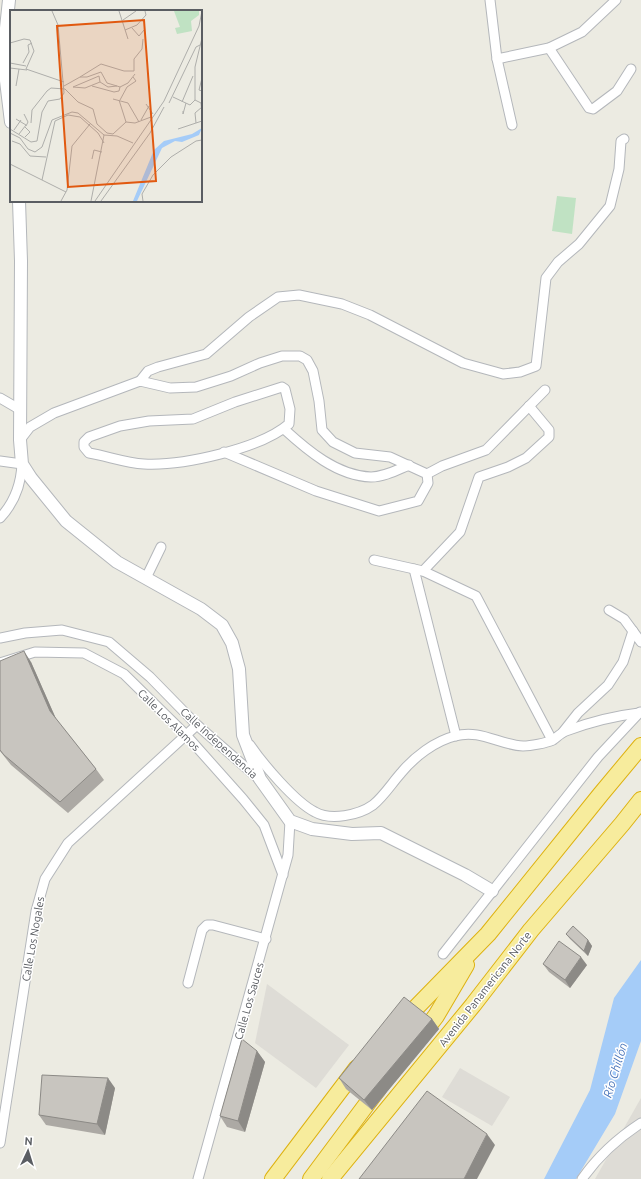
<svg xmlns="http://www.w3.org/2000/svg" width="641" height="1179" viewBox="0 0 641 1179" font-family="Ubuntu,sans-serif">
<rect width="100%" height="100%" fill="#ecebe2"/>
<g fill="#dedcd6">
<path d="M 267,984 L 349,1045 L 316,1088 L 255,1043 Z"/>
<path d="M 460,1068 L 510,1097 L 492,1126 L 442,1097 Z"/>
<path d="M 641,1098 L 641,1179 L 595,1179 Z"/>
</g>
<path fill="#c0e2c3" d="M 557,196 L 576,198 L 572,234 L 552,231 Z"/>
<path fill="#a5ccf8" d="M 641,960 L 641,1041 L 615,1114 L 576,1179 L 544,1179 L 590,1090 L 614,998 Z"/>
<g fill="none" stroke-linecap="round" stroke-linejoin="round">
<defs>
<g id="minor">
<path d="M 490,0 L 497,59 L 512,125"/>
<path d="M 549,48 L 589,108 L 593,109 L 617,91 L 631,69"/>
<path d="M 497,59 L 549,48 L 582,32 L 616,0"/>
<path d="M 140,381 L 148,371 L 158,367 L 206,354 L 249,317 L 278,297 L 299,295 L 342,304 L 370,315 L 463,363 L 503,374 L 520,372 L 536,366 L 546,278 L 558,262 L 579,244 L 610,206 L 619,169 L 621,141 L 624,139"/>
<path d="M 282,387 L 285,389 L 290,409 L 289,424 C 260,449 182,466 144,464 C 126,463 107,456 89,453 L 84,447 L 84,442 L 89,437 L 120,426 L 149,421 L 193,419 L 235,402 Z"/>
<path d="M 0,398 L 19,409"/>
<path d="M 284,429 C 307,450 337,476 371,477 C 384,477 397,470 409,465"/>
<path d="M 20,440 L 30,427 L 54,413 L 140,381 L 170,388 L 196,387 L 231,376 L 260,363 L 282,356 L 300,356 L 307,360 L 313,371 L 319,401 L 322,430 L 333,442 L 355,453 L 390,457 L 427,474 L 428,483 L 418,501 L 379,511 L 316,491 L 224,452"/>
<path d="M 0,461 L 22,464 C 21,485 15,502 0,518"/>
<path d="M 427,474 L 442,466 L 486,450 L 545,390"/>
<path d="M 374,560 L 423,571 L 476,596 L 552,740"/>
<path d="M 414,569 L 456,736"/>
<path d="M 423,571 L 460,532 L 479,477 L 508,467 L 526,458 L 549,437 L 549,430 L 529,406"/>
<path d="M 146,578 L 161,547"/>
<path d="M 609,610 L 624,619 L 641,642"/>
<path d="M 0,638 L 25,633 L 62,630 L 109,642 L 150,677 L 197,725 L 259,779"/>
<path d="M 0,663 L 35,652 L 84,653 L 124,674 L 186,735 L 243,799 L 264,825 L 283,875"/>
<path d="M 563,732 L 578,713 L 608,685 L 623,662 L 633,631"/>
<path d="M 250,745 C 263,764 295,802 315,812 C 331,821 359,815 373,805 C 384,796 392,783 401,773 C 414,757 435,741 455,736 C 481,729 499,745 523,746 C 531,746 546,743 553,740 C 557,737 561,733 566,731 C 590,722 613,716 639,713"/>
<path d="M 443,954 L 598,757 L 640,712"/>
<path d="M 188,983 L 202,930 L 207,925 L 213,925 L 266,939"/>
<path d="M 0,1143 L 36,911 L 45,879 L 68,843 L 197,725"/>
<path d="M 198,1179 L 288,855 L 290,821"/>
<path d="M 582,1179 C 598,1156 618,1138 641,1123"/>
</g>
<g id="tertiary">
<path d="M 9,0 L 3,56 L 11,122"/>
<path d="M 19,201 L 21,261 L 20,440 L 22,464 L 31,478 L 66,521 L 117,562 L 201,609 L 222,625 L 232,643 L 239,669 L 243,735 L 260,779 L 290,821 L 312,829 L 352,834 L 381,833 L 465,875 L 492,891"/>
</g>
<g id="trunk">
<path d="M 401,1023 L 488,934 L 601,794 L 641,746"/>
<path d="M 419,1038 L 436,1016 L 466,965"/>
<path d="M 273,1179 L 357,1068"/>
<path d="M 311,1179 L 378,1089"/>
<path d="M 330,1179 L 473,1005 L 531,930 L 622,824 L 641,800"/>
</g>
</defs>
<use href="#minor" stroke="#b4b7bb" stroke-width="11"/>
<use href="#tertiary" stroke="#b4b7bb" stroke-width="14"/>
<use href="#trunk" stroke="#deb210" stroke-width="18"/>
<use href="#minor" stroke="#fff" stroke-width="9"/>
<use href="#tertiary" stroke="#fff" stroke-width="12"/>
<use href="#trunk" stroke="#f7ec9d" stroke-width="16"/>
</g>
<g fill="#aca9a4">
<path d="M 0,661 L 31,662 L 56,719 L 96,769 L 104,780 L 68,813 L 11,765 L 0,751 Z"/>
<path d="M 566,934 L 588,940 L 592,946 L 588,956 L 570,939 Z"/>
<path d="M 543,964 L 587,965 L 570,988 L 549,972 Z"/>
<path d="M 432,1019 L 439,1029 L 372,1110 L 346,1089 L 339,1078 Z"/>
<path d="M 257,1051 L 265,1062 L 245,1132 L 227,1127 L 220,1116 Z"/>
<path d="M 115,1088 L 105,1135 L 46,1125 L 39,1115 Z"/>
</g>
<g fill="#8c8a86">
<path d="M 24,651 L 31,662 L 57,721 L 50,711 Z"/>
<path d="M 588,940 L 592,946 L 588,956 L 584,951 Z"/>
<path d="M 581,957 L 587,965 L 570,988 L 565,980 Z"/>
<path d="M 432,1019 L 439,1029 L 372,1110 L 364,1100 Z"/>
<path d="M 257,1051 L 265,1062 L 245,1132 L 238,1121 Z"/>
<path d="M 108,1078 L 115,1088 L 105,1135 L 97,1124 Z"/>
<path d="M 487,1134 L 495,1145 L 477,1179 L 464,1179 Z"/>
</g>
<g fill="#c8c5bf" stroke="#8c8a86">
<path d="M 24,651 L 50,711 L 96,769 L 60,802 L 4,755 L 0,750 L 0,661 Z"/>
<path d="M 573,926 L 588,940 L 584,951 L 566,934 Z"/>
<path d="M 559,941 L 581,957 L 565,980 L 543,964 Z"/>
<path d="M 404,997 L 432,1019 L 364,1100 L 339,1078 Z"/>
<path d="M 242,1039 L 257,1051 L 238,1121 L 220,1116 Z"/>
<path d="M 42,1075 L 108,1078 L 97,1124 L 39,1115 Z"/>
<path d="M 427,1091 L 487,1134 L 464,1179 L 359,1179 Z"/>
</g>
<g text-anchor="middle" dominant-baseline="central" stroke-width="3" stroke-linejoin="round" paint-order="stroke">
<g font-size="11" fill="#5a5d62" stroke="#fff">
<text transform="translate(169 720) rotate(45)">Calle Los Alamos</text>
<text transform="translate(219 743) rotate(42)">Calle Independencia</text>
<text transform="translate(33 939) rotate(-80)">Calle Los Nogales</text>
<text transform="translate(485 989) rotate(-52)">Avenida Panamericana Norte</text>
<text transform="translate(249 1001) rotate(-74)">Calle Los Sauces</text>
</g>
<g font-size="12" font-style="italic" fill="#4a75ba" stroke="#fff">
<text transform="translate(615 1070) rotate(-73)">Río Chillón</text>
</g>
</g>
<g transform="translate(10 10)">
<rect width="192" height="192" fill="#ecebe2"/>
<path d="M 164,1 L 189,1 L 189,5 L 181,11 L 182,21 L 167,24 L 165,18 L 170,17 Z" fill="#c0e2c3"/>
<path d="M 192,118 L 189,125 L 172,132 L 165,131 L 152,138 L 127,191 L 123,191 L 144,140 L 154,131 L 182,124 Z" fill="#a5ccf8"/>
<path fill="none" stroke="#aeaeab" stroke-width="1" d="M 109,1 L 118,29M 113,10 L 126,1M 122,18 L 129,26 L 134,20M 115,20 L 127,15 L 136,5 L 135,1M 0,33 L 14,29 L 20,30 L 24,41 L 16,59 L 54,72M 0,53 L 16,56M 13,53 L 19,42 L 18,35 L 22,33M 0,58 L 17,60M 70,67 L 91,54 L 114,61 L 124,61 L 124,49 L 132,39 L 133,29M 192,68 L 189,80 L 192,81M 90,72 L 98,77 L 107,76M 6,76 L 9,59M 54,76 L 70,67 L 77,67 L 91,62 L 97,73 L 107,76M 82,76 L 104,82 L 109,81 L 110,77 L 107,76M 63,77 L 89,66 L 90,72M 63,77 L 75,78 L 90,72M 110,77 L 118,73 L 125,64M 55,79 L 68,92 L 83,99 L 87,114M 163,87 L 180,95 L 185,90 L 185,57 L 192,28M 103,89 L 118,93 L 129,112M 109,90 L 116,112M 110,90 L 117,77 L 126,71 L 123,67M 185,90 L 191,93 L 192,103M 172,92 L 183,66M 159,93 L 186,37 L 190,35M 136,94 L 143,104M 173,101 L 173,104 L 176,93M 14,104 L 18,112 L 16,116M 6,109 L 16,115 L 9,124M 131,110 L 139,96M 21,113 L 22,100 L 37,81 L 41,78 L 55,79M 186,113 L 185,103 L 192,97M 87,114 L 97,123 L 103,124 L 116,112 L 125,113 L 141,107M 0,119 L 21,132 L 27,131 L 32,102 L 38,91 L 50,89 L 54,83 L 48,15 L 42,1M 168,119 L 192,111M 4,120 L 11,110M 0,123 L 10,128 L 18,139 L 25,142 L 32,137 L 42,110 L 62,102 L 68,103 L 94,125 L 107,126 L 123,133M 15,127 L 20,122 L 15,117M 2,131 L 10,134 L 20,146 L 36,147M 82,149 L 84,140 L 92,142M 0,154 L 56,182M 32,170 L 45,111 L 58,105 L 70,107 L 88,123 L 94,133M 51,191 L 57,180 L 62,136 L 80,114M 81,191 L 94,125M 85,191 L 154,91 L 189,16 L 192,1M 91,191 L 140,123 L 154,97M 133,191 L 132,184 L 143,165 L 161,147 L 186,131 L 192,130"/>
<path fill="#e15910" fill-opacity="0.15" stroke="#e15910" stroke-width="2" d="M 134,10 L 146,171 L 58,177 L 47,16 Z"/>
<rect width="192" height="192" fill="none" stroke="#5a5d62" stroke-width="2"/>
</g>
<g transform="translate(28 1151) rotate(4)" stroke="#ffffff" stroke-width="3" paint-order="stroke">
<path d="M0-3L7 15L0 10L-7 15Z" fill="#5a5d62"/>
<text y="-6" font-size="11" font-weight="bold" text-anchor="middle" fill="#5a5d62">N</text>
</g>
</svg>
